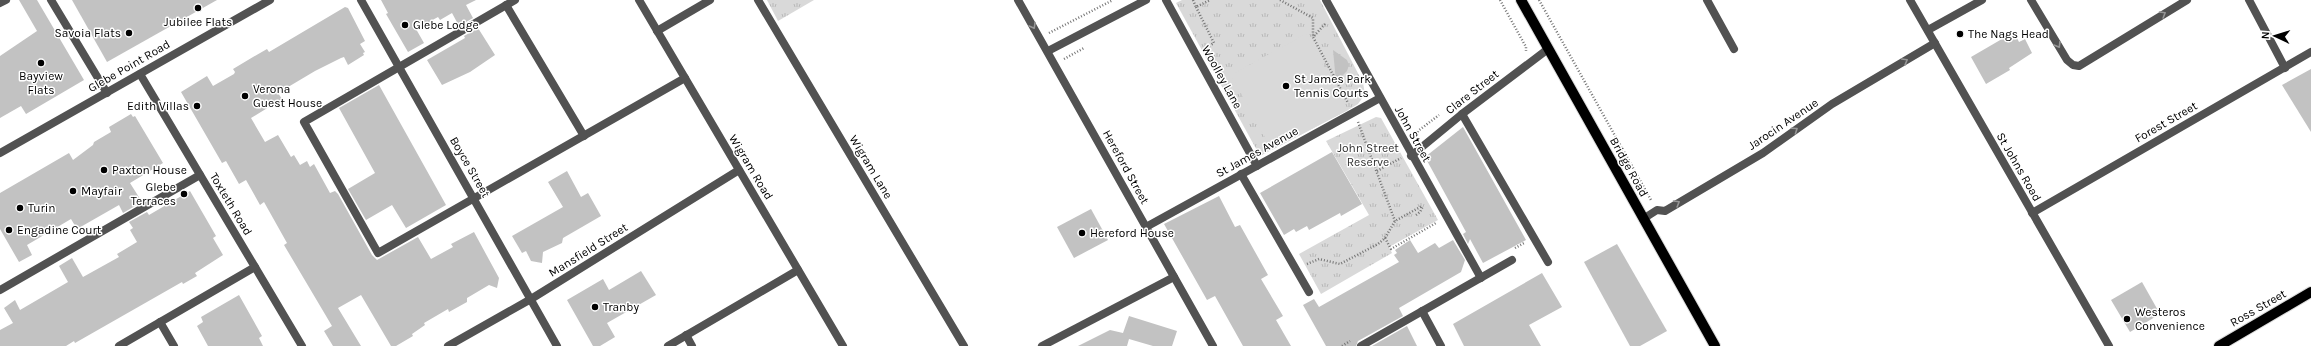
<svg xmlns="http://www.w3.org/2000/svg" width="2311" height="346" viewBox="0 0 2311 346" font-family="Karla,sans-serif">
<defs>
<pattern id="park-tufts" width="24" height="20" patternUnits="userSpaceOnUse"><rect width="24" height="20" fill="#d9d9d9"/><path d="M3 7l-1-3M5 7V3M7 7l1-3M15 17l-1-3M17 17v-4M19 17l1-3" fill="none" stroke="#b8b8b8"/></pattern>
</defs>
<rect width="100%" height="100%" fill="#fff"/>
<g fill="url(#park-tufts)">
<path d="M 767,0 L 814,0 L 778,21 Z"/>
<path d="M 1182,0 L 1320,0 L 1363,83 L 1365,94 L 1358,104 L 1348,110 L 1260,156 L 1176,3 Z"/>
<path d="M 1376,117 L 1381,118 L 1438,220 L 1389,247 L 1392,253 L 1321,294 L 1299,254 L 1369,215 L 1326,141 Z"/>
</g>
<path fill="#d9d9d9" d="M 1306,34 L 1348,110 L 1272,150 L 1231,75 Z"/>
<g fill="#c2c2c2">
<path d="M 19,0 L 37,0 L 84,80 L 26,114 L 21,106 L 0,118 L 0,56 L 37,31 Z"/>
<path d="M 72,0 L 217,0 L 107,62 Z"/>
<path d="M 381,0 L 476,0 L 466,5 L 473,18 L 459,26 L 452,13 L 440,20 L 438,17 L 416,29 L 424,43 L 408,52 L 386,14 L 388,13 Z"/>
<path d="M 345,7 L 348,8 L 365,41 L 360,44 L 365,52 L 363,53 L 364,55 L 348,65 L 344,57 L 341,58 L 315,71 L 278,93 L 282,99 L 251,118 L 265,142 L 278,135 L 291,157 L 294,155 L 300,165 L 307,161 L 310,167 L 314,164 L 330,193 L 335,191 L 338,194 L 372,255 L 377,260 L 418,237 L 431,259 L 453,247 L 451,244 L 474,232 L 499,278 L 497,288 L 489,285 L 467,298 L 467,302 L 449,312 L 448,309 L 424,323 L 425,325 L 412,334 L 413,336 L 396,346 L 391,346 L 361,295 L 338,308 L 361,346 L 333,346 L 324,331 L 332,326 L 284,245 L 287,243 L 264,202 L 260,205 L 246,180 L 239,184 L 226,161 L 222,163 L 181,92 L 207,76 L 213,86 L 234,74 L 235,72 L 233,69 L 253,57 L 267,49 L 269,52 Z"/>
<path d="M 478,28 L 495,55 L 470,72 L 442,85 L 427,60 L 465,38 L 464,36 Z"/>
<path d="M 2014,32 L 2019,42 L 2025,39 L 2032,53 L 2009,68 L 2010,70 L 1986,84 L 1971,57 Z"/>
<path d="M 1333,50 L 1347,60 L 1349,65 L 1347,71 L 1336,82 Z"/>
<path d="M 2311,69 L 2311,132 L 2282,85 Z"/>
<path d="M 379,85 L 446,205 L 406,228 L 392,205 L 366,220 L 348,189 L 375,173 L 339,108 Z"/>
<path d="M 131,114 L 133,117 L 135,116 L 163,163 L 130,183 L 142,202 L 123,213 L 119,205 L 77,229 L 71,219 L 27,245 L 32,255 L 19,262 L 0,229 L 0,193 L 69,153 L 73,160 L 93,145 L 94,142 L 111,132 L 109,127 Z"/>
<path d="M 1463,127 L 1526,240 L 1483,263 L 1470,239 L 1468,244 L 1463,234 L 1466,232 L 1425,157 Z"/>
<path d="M 1332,152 L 1362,204 L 1341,216 L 1340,213 L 1309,230 L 1307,226 L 1296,232 L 1294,229 L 1284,235 L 1260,193 Z"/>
<path d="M 567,171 L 581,197 L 588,193 L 601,216 L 563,238 L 562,243 L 543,252 L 542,263 L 531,261 L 526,251 L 522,253 L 512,236 L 563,207 L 548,182 Z"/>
<path d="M 190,191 L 216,236 L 213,238 L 223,255 L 195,273 L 197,276 L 183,284 L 182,282 L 75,343 L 74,341 L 66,346 L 0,346 L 0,330 L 13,323 L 4,308 L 15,300 L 20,310 L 68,282 L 59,266 L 72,258 L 83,277 L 119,257 L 117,254 L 137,242 L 130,230 L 133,228 L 129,222 L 147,212 L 149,215 Z"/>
<path d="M 1219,196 L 1235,227 L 1240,225 L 1268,275 L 1261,279 L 1283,316 L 1276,320 L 1291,346 L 1243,346 L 1215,296 L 1207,300 L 1164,224 Z"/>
<path d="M 1091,209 L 1108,240 L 1074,258 L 1057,227 Z"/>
<path d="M 1410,240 L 1418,253 L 1435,243 L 1439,248 L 1453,240 L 1465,260 L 1461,272 L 1399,308 L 1403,316 L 1358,341 L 1356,346 L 1326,346 L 1303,305 L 1314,299 L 1319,307 L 1399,262 L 1394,255 L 1397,253 L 1395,250 Z"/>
<path d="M 1617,244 L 1667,331 L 1640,346 L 1630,346 L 1584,262 Z"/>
<path d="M 641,271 L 656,295 L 607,323 L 615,337 L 600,346 L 593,346 L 567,300 L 603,279 L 609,290 Z"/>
<path d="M 1542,273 L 1562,307 L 1529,325 L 1541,346 L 1464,346 L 1453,324 Z"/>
<path d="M 2142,282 L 2160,314 L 2130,332 L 2111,300 Z"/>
<path d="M 239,295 L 262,336 L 259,338 L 263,346 L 208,346 L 197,326 L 203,322 L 201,317 Z"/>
<path d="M 1129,316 L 1177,331 L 1172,346 L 1153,346 L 1129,339 L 1127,346 L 1078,346 L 1110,330 L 1123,333 Z"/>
<path d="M 1407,326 L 1417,346 L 1372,346 Z"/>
</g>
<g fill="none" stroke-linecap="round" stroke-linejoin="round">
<defs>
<g id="primary">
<path d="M 1521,0 L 1715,346"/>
<path d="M 2219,346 L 2311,292"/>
</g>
</defs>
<use href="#primary" stroke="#dbdbdb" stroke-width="12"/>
<g stroke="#747474" stroke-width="2.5" stroke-dasharray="1 2" stroke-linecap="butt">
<path d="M 1193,0 L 1196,7 L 1210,0"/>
<path d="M 1280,0 L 1313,18 L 1313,37"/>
<path d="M 1500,0 L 1526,47 L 1526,51"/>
<path d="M 1539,0 L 1651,200"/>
<path d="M 1196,7 L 1214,43 L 1205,48"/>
<path d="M 1325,24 L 1313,37 L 1348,103"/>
<path d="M 1049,33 L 1113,0"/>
<path d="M 1064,59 L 1084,48"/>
<path d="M 1358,122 L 1395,221"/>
<path d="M 1417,135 L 1418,131 L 1439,115"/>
<path d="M 1377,171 L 1401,158"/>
<path d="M 1416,215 L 1420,212 L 1423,206"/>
<path d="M 1385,238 L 1391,249 L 1436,223"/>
<path d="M 1515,248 L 1524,243"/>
<path d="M 1307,264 L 1319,259 L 1340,264 L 1378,244 L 1385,238 L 1395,221 L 1422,206"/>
<path d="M 1342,346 L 1350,341"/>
</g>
<g stroke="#525252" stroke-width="8">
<path d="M 515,0 L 304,122 L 378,253 L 685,78"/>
<path d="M 2031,0 L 2067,60 L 2073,65 L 2079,66 L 2187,0"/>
<path d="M 2249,0 L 2285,68"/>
<path d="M 0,3 L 6,0"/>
<path d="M 506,5 L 584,136"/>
<path d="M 0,290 L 200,175"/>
<path d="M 160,322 L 174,346"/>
<path d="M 686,335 L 692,346"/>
<path d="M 668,346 L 798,270"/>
</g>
<g stroke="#525252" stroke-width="8">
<path d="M 51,0 L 107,93"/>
<path d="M 361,0 L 557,346"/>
<path d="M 758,0 L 964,346"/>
<path d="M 1018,0 L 1213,346"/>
<path d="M 1166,0 L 1257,166"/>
<path d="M 1326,0 L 1481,278"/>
<path d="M 1707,0 L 1734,49"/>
<path d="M 1910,0 L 2109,346"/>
<path d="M 1928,30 L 1982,0"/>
<path d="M 657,31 L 710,0"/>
<path d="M 1048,51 L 1146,0"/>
<path d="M 140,74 L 302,346"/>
<path d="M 1462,114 L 1548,262"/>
<path d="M 1411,156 L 1462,114 L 1548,49"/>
<path d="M 1241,174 L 1309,292"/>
<path d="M 2032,213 L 2311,52"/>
<path d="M 1643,219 L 1657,210 L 1665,211 L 1763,153 L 1832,104 L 1935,43"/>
<path d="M 1146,227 L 1380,98"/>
<path d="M 1422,311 L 1441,346"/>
<path d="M 119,346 L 255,267"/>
<path d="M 448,346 L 531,299 L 739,170"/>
<path d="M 1042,346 L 1174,277"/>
<path d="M 1361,346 L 1512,260"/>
</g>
<g stroke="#525252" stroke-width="8">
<path d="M 639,0 L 843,346"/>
<path d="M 0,153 L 270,0"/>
</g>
<use href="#primary" stroke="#000" stroke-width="10"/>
</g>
<defs><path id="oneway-chevron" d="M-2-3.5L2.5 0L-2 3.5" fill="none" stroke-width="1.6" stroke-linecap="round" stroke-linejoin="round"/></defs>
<g stroke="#979797">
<use href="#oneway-chevron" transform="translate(2163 14) rotate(-31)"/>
<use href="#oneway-chevron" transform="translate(1033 26) rotate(60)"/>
<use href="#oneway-chevron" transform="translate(2058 45) rotate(59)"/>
<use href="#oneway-chevron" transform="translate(1905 61) rotate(-30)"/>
<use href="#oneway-chevron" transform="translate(1795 130) rotate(-35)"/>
<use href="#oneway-chevron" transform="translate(1677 203) rotate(-31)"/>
</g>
<g fill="#000" stroke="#fff" stroke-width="1.5">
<circle cx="198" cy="8" r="4"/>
<circle cx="405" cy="25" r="4"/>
<circle cx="129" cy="33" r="4"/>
<circle cx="1960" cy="34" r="4"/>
<circle cx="41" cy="63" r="4"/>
<circle cx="1286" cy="86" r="4"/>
<circle cx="245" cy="96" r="4"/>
<circle cx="197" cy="106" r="4"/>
<circle cx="104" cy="170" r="4"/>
<circle cx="73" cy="191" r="4"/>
<circle cx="184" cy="194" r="4"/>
<circle cx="20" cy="208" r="4"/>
<circle cx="9" cy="230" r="4"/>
<circle cx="1082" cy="233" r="4"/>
<circle cx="595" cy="307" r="4"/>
<circle cx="2127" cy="319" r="4"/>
</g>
<g text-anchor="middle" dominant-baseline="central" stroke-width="3" stroke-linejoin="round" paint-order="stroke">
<g font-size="12" fill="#000" stroke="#fff" text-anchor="start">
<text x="198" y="22" text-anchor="middle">Jubilee Flats</text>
<text x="413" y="25">Glebe Lodge</text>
<text x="121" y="33" text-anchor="end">Savoia Flats</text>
<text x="1968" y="34">The Nags Head</text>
<text x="41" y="76" text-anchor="middle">Bayview<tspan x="41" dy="14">Flats</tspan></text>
<text x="1294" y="79">St James Park<tspan x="1294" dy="14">Tennis Courts</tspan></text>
<text x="253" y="89">Verona<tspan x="253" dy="14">Guest House</tspan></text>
<text x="189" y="106" text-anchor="end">Edith Villas</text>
<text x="112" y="170">Paxton House</text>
<text x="176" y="187" text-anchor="end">Glebe<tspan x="176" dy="14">Terraces</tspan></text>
<text x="81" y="191">Mayfair</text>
<text x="28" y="208">Turin</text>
<text x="17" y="230">Engadine Court</text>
<text x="1090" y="233">Hereford House</text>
<text x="603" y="307">Tranby</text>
<text x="2135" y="312">Westeros<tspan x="2135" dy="14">Convenience</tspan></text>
</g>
<g font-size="12" fill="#000" stroke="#fff">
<text transform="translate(129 66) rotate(-30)">Glebe Point Road</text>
<text transform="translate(1222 77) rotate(61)">Woolley Lane</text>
<text transform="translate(1472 92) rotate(-38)">Clare Street</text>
<text transform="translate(2166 122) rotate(-30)">Forest Street</text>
<text transform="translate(1783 124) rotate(-34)">Jarocin Avenue</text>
<text transform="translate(1413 134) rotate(61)">John Street</text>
<text transform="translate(1257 152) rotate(-29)">St James Avenue</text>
<text transform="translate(470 167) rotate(60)">Boyce Street</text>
<text transform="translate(751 167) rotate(59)">Wigram Road</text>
<text transform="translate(871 167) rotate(59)">Wigram Lane</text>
<text transform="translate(1126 167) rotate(61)">Hereford Street</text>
<text transform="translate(1629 167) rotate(61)">Bridge Road</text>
<text transform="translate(2019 167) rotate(60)">St Johns Road</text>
<text transform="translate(231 204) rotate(59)">Toxteth Road</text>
<text transform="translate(588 250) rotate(-32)">Mansfield Street</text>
<text transform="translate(2258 308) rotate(-30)">Ross Street</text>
</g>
<g font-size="12" fill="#303030" stroke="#fff">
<text x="1368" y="148">John Street<tspan x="1368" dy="14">Reserve</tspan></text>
</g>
</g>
<g transform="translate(2275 36) rotate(274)" stroke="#ffffff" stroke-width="3" paint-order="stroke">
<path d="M0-3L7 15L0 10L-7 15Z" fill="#000000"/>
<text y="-6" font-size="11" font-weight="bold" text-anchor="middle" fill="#000000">N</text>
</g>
</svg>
